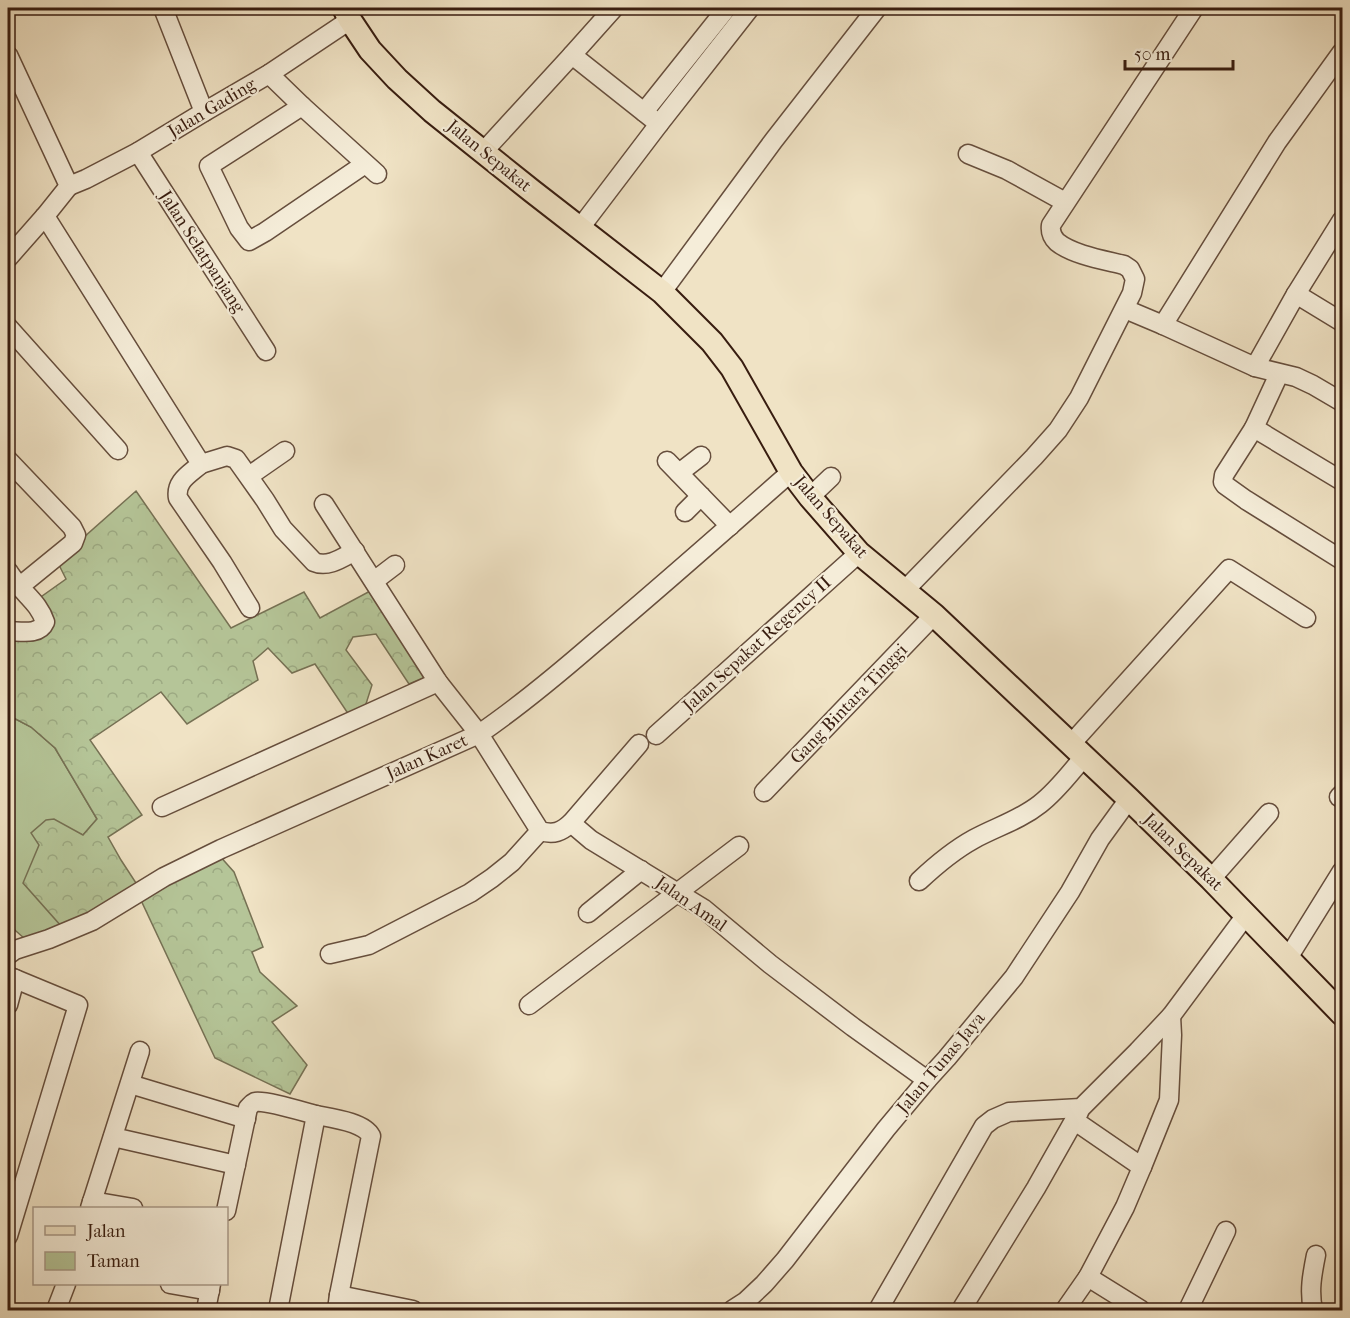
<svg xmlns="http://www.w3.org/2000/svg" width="1350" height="1318" viewBox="0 0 1350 1318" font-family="'IM FELL French Canon',serif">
<defs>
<pattern id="forest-crowns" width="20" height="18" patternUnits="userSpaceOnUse" patternTransform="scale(1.5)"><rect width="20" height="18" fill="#b5c598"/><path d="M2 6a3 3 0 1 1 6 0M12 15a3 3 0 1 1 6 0" fill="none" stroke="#9ca982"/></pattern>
</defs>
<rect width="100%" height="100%" fill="#f0e3c5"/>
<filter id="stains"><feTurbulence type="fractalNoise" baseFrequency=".00333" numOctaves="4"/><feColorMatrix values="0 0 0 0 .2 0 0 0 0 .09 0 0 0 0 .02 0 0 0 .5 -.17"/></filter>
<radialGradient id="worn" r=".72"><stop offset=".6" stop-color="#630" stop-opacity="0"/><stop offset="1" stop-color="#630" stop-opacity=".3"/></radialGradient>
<path fill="#b5c598" stroke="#767154" stroke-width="1.5" d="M 8,715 L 31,727 L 55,748 L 97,819 L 83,835 L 80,834 L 39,845 L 62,927 L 25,939 L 8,924 Z"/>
<g fill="url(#forest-crowns)" stroke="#767154" stroke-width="1.5">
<path d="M 136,491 L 231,628 L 304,592 L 320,618 L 372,590 L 430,675 L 409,684 L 376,634 L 353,637 L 346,650 L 372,685 L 365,707 L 349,715 L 315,664 L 292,673 L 268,648 L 253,661 L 258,680 L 187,724 L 161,692 L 90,740 L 142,815 L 108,837 L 121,860 L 138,886 L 114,903 L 62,927 L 23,883 L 39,845 L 31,833 L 46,820 L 54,819 L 83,835 L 97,819 L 55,748 L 31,727 L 8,715 L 8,641 L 33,641 L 49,633 L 52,624 L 38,599 L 66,579 L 57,561 Z"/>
<path d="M 218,854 L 234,872 L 263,947 L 252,952 L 260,972 L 297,1006 L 272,1022 L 307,1065 L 290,1094 L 215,1058 L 139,896 Z"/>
</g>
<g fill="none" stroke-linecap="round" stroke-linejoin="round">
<defs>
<g id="minor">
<path d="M 163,8 L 204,112"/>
<path d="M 8,55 L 69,186 L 45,216 L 8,258"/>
<path d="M 572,55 L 614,8"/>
<path d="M 269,74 L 302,106 L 377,174"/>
<path d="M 302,106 L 209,166 L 239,228 L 249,241 L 265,232 L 365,164"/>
<path d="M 644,112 L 727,8"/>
<path d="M 138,152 L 266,351"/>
<path d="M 483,152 L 572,55 L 659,124"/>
<path d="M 968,154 L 1007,170 L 1065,202"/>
<path d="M 69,186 L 86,179 L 138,152 L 204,112 L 269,74 L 350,20"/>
<path d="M 45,216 L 201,464 C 190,474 175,481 178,498 L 222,562 L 250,608"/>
<path d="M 580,228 L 659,124 L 750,8"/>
<path d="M 662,292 L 774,140 L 877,8"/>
<path d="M 1296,294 L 1342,322"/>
<path d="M 1125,309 L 1163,325 L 1255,367 L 1296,377 L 1313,385 L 1342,402"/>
<path d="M 1163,325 L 1277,142 L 1342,52"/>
<path d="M 8,327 L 118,450"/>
<path d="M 1255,367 L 1296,294 L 1342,220"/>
<path d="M 1279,374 L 1254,428 L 1224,475 L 1223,482 L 1225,485 L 1246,500 L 1342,560"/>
<path d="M 1254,428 L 1342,481"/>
<path d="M 8,460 L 72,527 L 76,535 L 73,543 L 19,587"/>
<path d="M 667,461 L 730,526"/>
<path d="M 201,464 L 227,456 L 236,459 L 265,500 L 283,529 L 314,562 C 328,568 342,558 355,551"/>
<path d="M 679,473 L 701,456"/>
<path d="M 249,476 L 285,451"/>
<path d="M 810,497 L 831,477"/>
<path d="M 324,504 L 438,682 L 479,734 L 540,831 C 554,835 561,832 571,823 L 591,840 L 704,909 L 770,964 L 853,1027 L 927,1080"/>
<path d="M 685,512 L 701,496"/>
<path d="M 8,571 C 11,576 15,581 19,586 C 29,598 40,606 45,622 C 39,636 20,631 8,631"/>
<path d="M 374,581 L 395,565"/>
<path d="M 905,590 L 1034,457 L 1058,430 L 1079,398 L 1132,293 L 1135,279 L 1130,269 L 1124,265 C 1104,260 1073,255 1057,242 C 1052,237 1050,232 1051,225 L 1194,8"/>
<path d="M 656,735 L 859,553"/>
<path d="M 1071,744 L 1229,569 L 1306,618"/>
<path d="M 764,792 L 934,615"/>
<path d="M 1339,797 L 1342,794"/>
<path d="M 162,807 L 438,682"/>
<path d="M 571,823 L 639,744"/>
<path d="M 1211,879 L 1269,813"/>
<path d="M 919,881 C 936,865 954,850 974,839 C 996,827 1020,820 1040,804 C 1057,791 1070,773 1084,757"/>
<path d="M 588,913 L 641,870"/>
<path d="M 330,954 L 369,945 L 470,893 L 492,878 L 512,862 L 540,831"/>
<path d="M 8,955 L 15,950 L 49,939 L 92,921 L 164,877 L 221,849 L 479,734 C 520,706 557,675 594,643 C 661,587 726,529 791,472"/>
<path d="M 1288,958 L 1342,871"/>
<path d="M 8,976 L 78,1005 L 8,1236"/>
<path d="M 8,1005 L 15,979"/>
<path d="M 529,1005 L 739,846"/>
<path d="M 130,1084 L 246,1119"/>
<path d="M 113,1137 L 236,1165"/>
<path d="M 1142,1167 L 1169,1100 L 1172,1035 L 1171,1016"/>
<path d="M 92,1201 L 133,1208"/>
<path d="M 90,1208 L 140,1051"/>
<path d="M 226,1211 L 248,1108 C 251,1105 251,1104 255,1102 C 266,1100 304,1112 316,1115"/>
<path d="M 1088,1277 L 1141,1310"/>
<path d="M 170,1284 L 210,1291"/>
<path d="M 339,1295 L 413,1310"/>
<path d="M 56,1310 L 66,1284"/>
<path d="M 206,1310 L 211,1284"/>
<path d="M 278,1310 L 316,1115 C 331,1118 364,1122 371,1136 L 339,1295 L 337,1310"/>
<path d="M 732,1310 L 746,1301 L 764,1284 L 785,1260 L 886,1129 L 927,1080 L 947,1058 L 1014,977 L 1070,892 L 1100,839 L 1129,799"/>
<path d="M 878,1310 L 984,1126 L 993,1119 L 1009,1112 L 1081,1108 L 1138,1051 L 1171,1016 L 1246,915"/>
<path d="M 961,1310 L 1036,1188 L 1079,1112"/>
<path d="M 1065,1310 L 1088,1277 L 1125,1207 L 1142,1167 L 1075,1121"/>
<path d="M 1188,1310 L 1226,1231"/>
<path d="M 1313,1310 C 1309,1291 1312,1275 1316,1255"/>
</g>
<path id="major" d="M 344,8 L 350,20 L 370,50 L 397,79 L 432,111 L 532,191 L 662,292 L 712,342 L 732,368 L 791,472 L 810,497 L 859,553 L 934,615 L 1129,799 L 1211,879 L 1342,1014"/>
</defs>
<use href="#minor" stroke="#664e3d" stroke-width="21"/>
<use href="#major" stroke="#381d10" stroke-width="26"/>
<use href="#minor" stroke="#f5edd9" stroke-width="18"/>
<use href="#major" stroke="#f0e3c5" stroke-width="22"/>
</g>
<g text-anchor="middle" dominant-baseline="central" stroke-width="4.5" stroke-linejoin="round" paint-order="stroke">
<g font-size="18" fill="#381d10" stroke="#f5edd9">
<text transform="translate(212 108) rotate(-31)">Jalan Gading</text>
<text transform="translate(489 156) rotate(39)">Jalan Sepakat</text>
<text transform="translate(202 252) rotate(57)">Jalan Selatpanjang</text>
<text transform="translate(831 517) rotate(49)">Jalan Sepakat</text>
<text transform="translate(757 644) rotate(-42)">Jalan Sepakat Regency II</text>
<text transform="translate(849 704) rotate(-46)">Gang Bintara Tinggi</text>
<text transform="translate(427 757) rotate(-24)">Jalan Karet</text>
<text transform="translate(1183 852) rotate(44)">Jalan Sepakat</text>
<text transform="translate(691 904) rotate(35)">Jalan Amal</text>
<text transform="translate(941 1063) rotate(-50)">Jalan Tunas Jaya</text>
</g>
</g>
<rect width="1350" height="1318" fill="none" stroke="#f0e3c5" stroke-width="30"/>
<rect x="9" y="9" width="1332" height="1300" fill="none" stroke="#381d10" stroke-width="3"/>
<rect x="15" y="15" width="1320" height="1288" fill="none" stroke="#381d10" stroke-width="1.5"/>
<rect x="33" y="1207" width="195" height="78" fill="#f5edd9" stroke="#a99a89" stroke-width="1.5"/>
<rect x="45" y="1226" width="30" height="9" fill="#f0e3c5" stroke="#a99a89" stroke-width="1.5"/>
<text x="87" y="1237" font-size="18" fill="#381d10">Jalan</text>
<rect x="45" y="1252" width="30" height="18" fill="#b5c598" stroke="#a99a89" stroke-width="1.5"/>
<text x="87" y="1267" font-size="18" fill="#381d10">Taman</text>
<path d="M1125 60v9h108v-9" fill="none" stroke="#381d10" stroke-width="3"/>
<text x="1134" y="60" font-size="18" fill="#381d10" stroke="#f5edd9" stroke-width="4.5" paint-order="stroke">50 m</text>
<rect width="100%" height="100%" filter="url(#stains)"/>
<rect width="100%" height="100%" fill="url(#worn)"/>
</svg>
